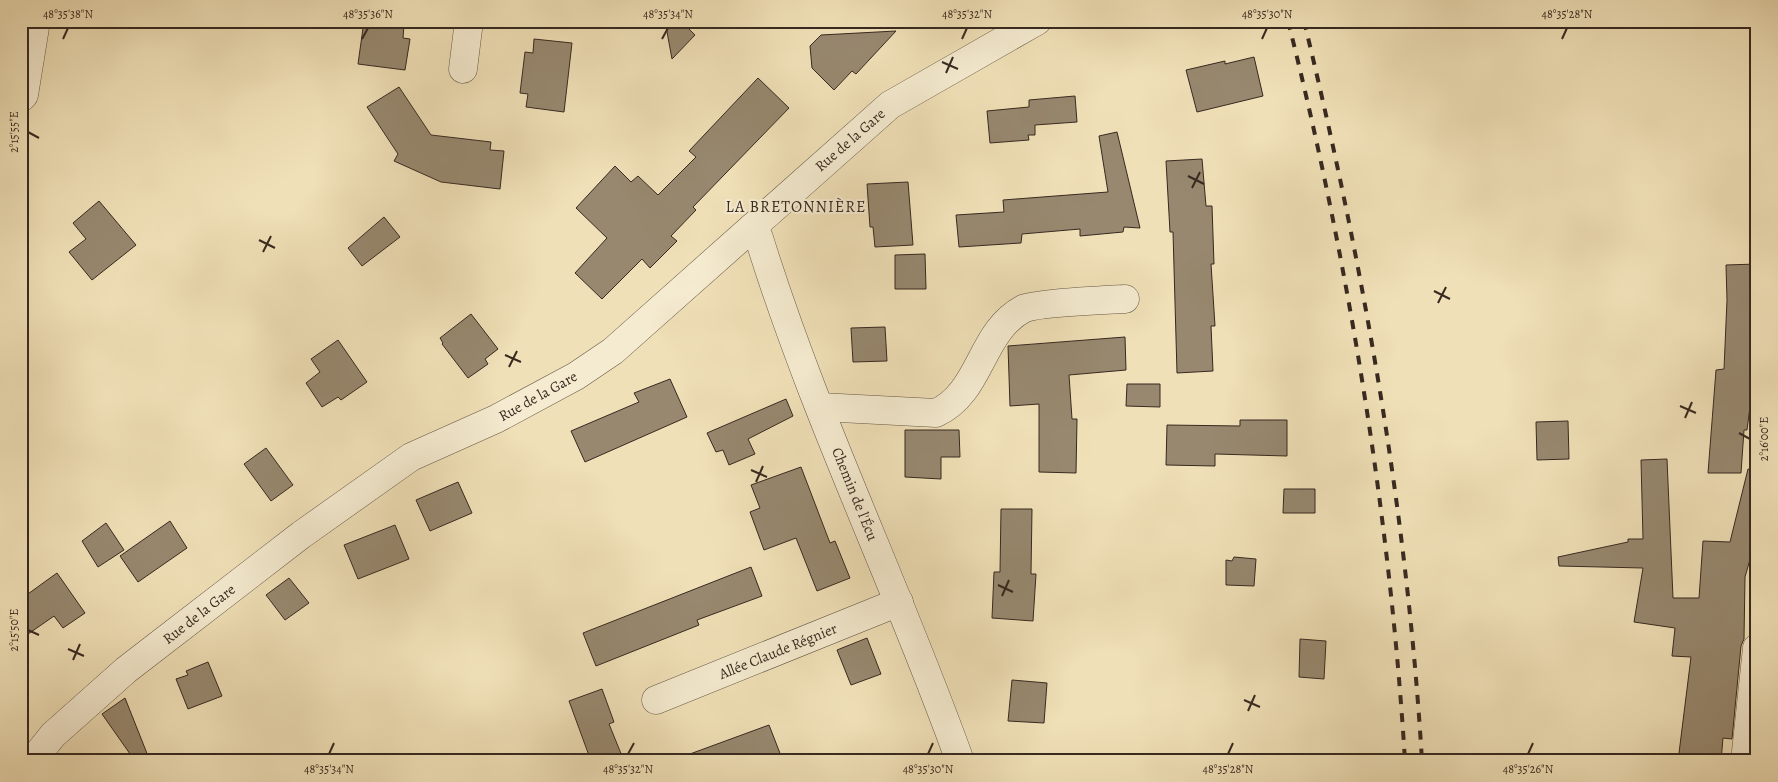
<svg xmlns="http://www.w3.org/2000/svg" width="1778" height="782" viewBox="0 0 1778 782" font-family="Alegreya,serif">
<rect width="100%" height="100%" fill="#f0e0b7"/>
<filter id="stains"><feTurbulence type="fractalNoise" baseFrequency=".004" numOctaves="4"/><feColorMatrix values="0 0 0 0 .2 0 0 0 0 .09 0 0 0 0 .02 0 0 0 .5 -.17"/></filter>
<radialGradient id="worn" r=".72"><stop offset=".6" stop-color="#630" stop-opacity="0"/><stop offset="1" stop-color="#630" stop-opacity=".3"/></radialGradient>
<g fill="#97886f" stroke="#372920">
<path d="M 364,21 L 404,25 L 403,38 L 410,39 L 405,70 L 358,64 Z"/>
<path d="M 665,21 L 681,21 L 695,35 L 672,59 Z"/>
<path d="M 896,31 L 856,74 L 852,71 L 834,90 L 812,68 L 810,46 L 821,35 Z"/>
<path d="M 534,39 L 572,43 L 564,112 L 526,107 L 528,94 L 520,93 L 525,52 L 533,53 Z"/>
<path d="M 1254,57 L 1263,96 L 1197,112 L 1186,70 L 1225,61 L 1225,64 Z"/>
<path d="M 758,78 L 789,108 L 693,207 L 696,210 L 671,236 L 677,241 L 650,268 L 642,259 L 602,299 L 575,273 L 607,238 L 576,208 L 615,166 L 631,182 L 638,176 L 658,195 L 696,157 L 689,151 Z"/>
<path d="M 399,87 L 431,135 L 491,142 L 490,150 L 504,151 L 500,189 L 441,182 L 394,161 L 398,154 L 367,107 Z"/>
<path d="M 1075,96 L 1077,122 L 1035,125 L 1035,135 L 1028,135 L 1029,140 L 990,143 L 987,111 L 1029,107 L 1029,100 Z"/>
<path d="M 1117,132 L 1140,228 L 1124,227 L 1123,232 L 1080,236 L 1080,229 L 1022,234 L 1021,243 L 959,247 L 956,215 L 1004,212 L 1003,200 L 1108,192 L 1099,136 Z"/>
<path d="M 1202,159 L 1206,206 L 1212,206 L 1214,264 L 1211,264 L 1215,326 L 1211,326 L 1213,371 L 1177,373 L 1173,232 L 1170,232 L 1166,161 Z"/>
<path d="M 908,182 L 913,245 L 875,247 L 873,227 L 870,227 L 867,184 Z"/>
<path d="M 99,201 L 136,245 L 92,280 L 69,252 L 86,239 L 73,223 Z"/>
<path d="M 384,217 L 400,237 L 362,266 L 348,248 Z"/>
<path d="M 925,254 L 926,289 L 895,289 L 895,255 Z"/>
<path d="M 1757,264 L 1757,352 L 1747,430 L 1744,430 L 1741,473 L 1708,473 L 1716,370 L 1724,369 L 1727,300 L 1726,265 Z"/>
<path d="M 471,314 L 498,349 L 485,359 L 488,364 L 468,378 L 442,344 L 443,343 L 440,338 Z"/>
<path d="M 885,327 L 887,361 L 853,362 L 851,328 Z"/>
<path d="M 1125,337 L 1126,370 L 1069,375 L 1072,419 L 1077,419 L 1076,473 L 1039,472 L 1039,404 L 1010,406 L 1008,346 Z"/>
<path d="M 338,340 L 367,382 L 341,400 L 338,397 L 322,407 L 306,383 L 320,372 L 311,359 Z"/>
<path d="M 670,379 L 687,417 L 585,462 L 571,431 L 639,402 L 634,393 Z"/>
<path d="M 1127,384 L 1160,384 L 1160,407 L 1126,406 Z"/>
<path d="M 786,399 L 793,416 L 748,439 L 755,454 L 729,465 L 723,450 L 716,452 L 707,433 Z"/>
<path d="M 1240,420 L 1287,420 L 1287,456 L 1215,454 L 1215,466 L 1166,465 L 1167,425 L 1240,426 Z"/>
<path d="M 1568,421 L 1569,459 L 1537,460 L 1536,422 Z"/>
<path d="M 905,430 L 959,430 L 960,457 L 941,457 L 941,479 L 905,477 Z"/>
<path d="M 266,448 L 293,485 L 271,501 L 244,464 Z"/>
<path d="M 1667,459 L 1673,598 L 1699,598 L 1703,541 L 1730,542 L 1748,469 L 1757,470 L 1757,535 L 1745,577 L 1744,639 L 1741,646 L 1732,739 L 1723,738 L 1721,761 L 1678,761 L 1691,657 L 1672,656 L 1675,628 L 1634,622 L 1643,568 L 1559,566 L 1558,557 L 1628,542 L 1628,539 L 1643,539 L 1641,460 Z"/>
<path d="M 801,467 L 830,543 L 835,541 L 850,578 L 817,591 L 796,538 L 764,550 L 750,512 L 760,508 L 751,485 Z"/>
<path d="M 458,482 L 472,513 L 430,531 L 416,500 Z"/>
<path d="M 1284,489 L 1315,489 L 1315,513 L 1283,513 Z"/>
<path d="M 1001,509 L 1032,509 L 1031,574 L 1036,574 L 1033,621 L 992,618 L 994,572 L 1000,572 Z"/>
<path d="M 170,521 L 187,548 L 138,582 L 120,556 Z"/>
<path d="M 106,523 L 124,550 L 98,567 L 82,541 Z"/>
<path d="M 395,525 L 409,559 L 358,579 L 344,545 Z"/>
<path d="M 1234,557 L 1256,559 L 1254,586 L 1226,585 L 1226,560 L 1232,561 Z"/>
<path d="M 751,567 L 762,596 L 697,620 L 699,625 L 596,666 L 583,633 Z"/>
<path d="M 57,573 L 85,613 L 63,628 L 54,616 L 21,639 L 21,599 Z"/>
<path d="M 289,578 L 309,603 L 285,620 L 266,595 Z"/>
<path d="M 867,638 L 881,674 L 851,685 L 837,650 Z"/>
<path d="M 1300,639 L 1326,641 L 1324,679 L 1299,677 Z"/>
<path d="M 208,662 L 222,696 L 188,709 L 176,679 L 188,675 L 186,671 Z"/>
<path d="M 1012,680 L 1047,683 L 1044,723 L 1008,721 Z"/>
<path d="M 602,689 L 614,722 L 609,724 L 624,761 L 591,761 L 569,701 Z"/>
<path d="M 125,698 L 150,761 L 135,761 L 102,714 Z"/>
<path d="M 769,725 L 783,761 L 679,761 L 679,758 Z"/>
</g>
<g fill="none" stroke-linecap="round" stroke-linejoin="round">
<defs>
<g id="minor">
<path d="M 463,69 L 469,21"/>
<path d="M 21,98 L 24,95 L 36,21"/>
<path d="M 753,227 L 759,238 C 814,416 897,585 960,761"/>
<path d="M 820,407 L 936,413 C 981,393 980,332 1023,309 C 1035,303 1106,300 1125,299"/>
<path d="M 656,700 L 899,602"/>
<path d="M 32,761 L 53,735 L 126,670 L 301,535 L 411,457 L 496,419 L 576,376 L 613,351 L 890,105 L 1037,21"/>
<path d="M 1745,761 L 1757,648"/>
</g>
</defs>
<use href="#minor" stroke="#655746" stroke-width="29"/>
<use href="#minor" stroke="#f5ebd0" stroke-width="28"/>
<g stroke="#372920" stroke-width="4" stroke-dasharray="9 9" stroke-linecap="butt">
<path d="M 1288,21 C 1348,259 1390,516 1405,761"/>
<path d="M 1304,21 C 1363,264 1407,511 1422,761"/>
</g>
</g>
<path fill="none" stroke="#372920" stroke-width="2" d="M 63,39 L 68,28M 362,39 L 368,28M 662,39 L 668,28M 962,39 L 967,28M 1262,39 L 1267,28M 1562,39 L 1567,28M 942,62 L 958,69M 946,73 L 953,57M 28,132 L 39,138M 1188,176 L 1204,184M 1192,188 L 1200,172M 259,240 L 275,248M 263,252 L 271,236M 1434,291 L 1450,299M 1438,303 L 1446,287M 505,355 L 521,362M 509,367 L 517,351M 1680,406 L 1696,413M 1685,418 L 1692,402M 1739,433 L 1750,439M 751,470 L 767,477M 756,482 L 763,466M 998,585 L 1013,592M 1002,596 L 1009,580M 28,630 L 39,635M 68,649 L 84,656M 73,660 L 80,644M 1244,700 L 1260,707M 1248,711 L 1255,695M 329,754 L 334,743M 628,754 L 634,743M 928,754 L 933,743M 1228,754 L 1233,743M 1528,754 L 1533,743"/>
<g text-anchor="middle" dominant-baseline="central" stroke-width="4" stroke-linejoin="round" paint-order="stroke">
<g font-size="15" fill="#372920" stroke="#f5ebd0">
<text transform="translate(850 140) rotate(-41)">Rue de la Gare</text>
<text transform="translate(538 396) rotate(-29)">Rue de la Gare</text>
<text transform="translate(855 494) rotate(68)">Chemin de l'Écu</text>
<text transform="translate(199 614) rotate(-38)">Rue de la Gare</text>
<text transform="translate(778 651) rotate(-22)">Allée Claude Régnier</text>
</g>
<g font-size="16" letter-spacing="1" fill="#372920" stroke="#f5ebd0">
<text x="796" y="207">LA BRETONNIÈRE</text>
</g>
</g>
<rect width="1778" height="782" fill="none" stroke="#f0e0b7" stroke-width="55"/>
<rect x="28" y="28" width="1722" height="726" fill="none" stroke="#372920" stroke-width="2"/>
<g font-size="12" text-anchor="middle" fill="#372920">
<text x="68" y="18">48°35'38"N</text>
<text x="368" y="18">48°35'36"N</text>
<text x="668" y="18">48°35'34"N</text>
<text x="967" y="18">48°35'32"N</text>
<text x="1267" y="18">48°35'30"N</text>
<text x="1567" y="18">48°35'28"N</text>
<text transform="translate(14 132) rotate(-90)" y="4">2°15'55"E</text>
<text transform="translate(1764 439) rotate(-90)" y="4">2°16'00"E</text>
<text transform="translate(14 630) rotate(-90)" y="4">2°15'50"E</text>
<text x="329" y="773">48°35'34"N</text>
<text x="628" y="773">48°35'32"N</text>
<text x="928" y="773">48°35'30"N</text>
<text x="1228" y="773">48°35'28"N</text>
<text x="1528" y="773">48°35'26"N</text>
</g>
<rect width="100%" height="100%" filter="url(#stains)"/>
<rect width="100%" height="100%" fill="url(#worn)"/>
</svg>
